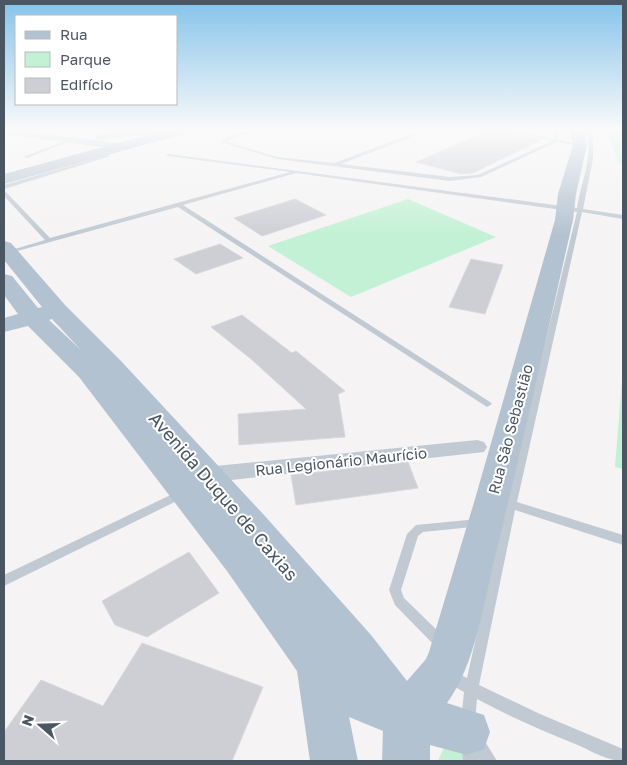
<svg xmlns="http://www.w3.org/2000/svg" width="627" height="765" viewBox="0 0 627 765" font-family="'Golos Text',sans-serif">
<rect width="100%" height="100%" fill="#f5f3f3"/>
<g fill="#c3f1d5">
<path d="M 603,129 L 623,129 L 623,164 L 619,163 L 607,135 Z"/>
<path d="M 408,199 L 496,237 L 351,297 L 268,246 Z"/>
<path d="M 622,381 L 623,382 L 623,469 L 615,467 Z"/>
<path d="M 446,743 L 484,753 L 488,761 L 438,761 Z"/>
</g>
<g fill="#cdcfd5" stroke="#d7d9de">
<path d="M 492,129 L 541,140 L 473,173 L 461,174 L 416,162 Z"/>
<path d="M 295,199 L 326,215 L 262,236 L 234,218 Z"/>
<path d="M 220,244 L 243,258 L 196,274 L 174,259 Z"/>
<path d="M 471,259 L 503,265 L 485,314 L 449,307 Z"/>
<path d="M 242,315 L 292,353 L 296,351 L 345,391 L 338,394 L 345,437 L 239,445 L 238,414 L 306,409 L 251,359 L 211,327 Z"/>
<path d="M 408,462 L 418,488 L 296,505 L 291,475 Z"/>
<path d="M 189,552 L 219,593 L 147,637 L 115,625 L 102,601 Z"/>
<path d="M 142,643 L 263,687 L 232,761 L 4,761 L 4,732 L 41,680 L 103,706 Z"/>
</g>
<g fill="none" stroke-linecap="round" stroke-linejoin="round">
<g fill="#c1cad2" fill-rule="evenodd">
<path d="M 253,129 L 261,129 L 233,138 L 227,142 L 277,157 L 334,163 L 425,129 L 432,129 L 341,164 L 450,177 L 478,175 L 552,141 L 505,129 L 513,129 L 554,139 L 555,129 L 559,129 L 558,140 L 587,146 L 585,147 L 557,142 L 481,177 L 450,181 L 277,159 L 221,142 L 229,136 Z"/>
<path d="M 586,129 L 590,129 L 593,139 L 593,159 L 583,209 L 623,215 L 623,219 L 582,212 L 517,502 L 623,535 L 623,545 L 515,510 L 479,685 L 540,714 L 623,749 L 623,761 C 608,761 593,752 580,746 C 545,732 510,717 477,699 L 475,722 L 473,727 L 468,729 L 463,727 L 461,722 L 464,692 L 444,681 L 442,676 L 444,671 L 449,669 L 467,678 L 505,507 L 502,503 L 503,500 L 507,499 L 577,212 L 296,173 L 183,205 L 490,402 L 492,404 L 487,407 L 178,207 L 10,253 L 8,254 L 5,252 L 45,240 L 4,196 L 4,191 L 6,192 L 50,238 L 290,172 L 167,156 L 167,154 L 169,154 L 577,208 C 581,181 594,157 586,129 Z"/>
<path d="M 70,139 L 74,140 L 27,158 L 23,157 Z"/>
<path d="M 107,155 L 111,156 L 4,189 L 4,185 Z"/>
<path d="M 181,490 L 185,491 L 186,494 L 185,497 L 4,586 L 4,575 Z"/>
<path d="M 478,519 L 482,520 L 484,523 L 482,526 L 423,532 L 418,536 L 401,590 L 404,598 L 446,639 L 448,643 L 446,647 L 441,649 L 436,647 L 395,605 L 389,590 L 407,534 L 416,525 Z"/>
<path d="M 476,732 L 481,735 L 497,761 L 480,761 L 478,758 L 479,761 L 463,761 L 461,742 L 464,737 Z"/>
</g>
<g fill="#c1cad2" fill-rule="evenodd">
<path d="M 4,129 L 124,144 L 129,147 L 124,150 L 4,134 Z"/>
<path d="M 144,129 L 174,129 L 170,132 L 99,140 L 95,137 L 99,134 Z"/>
<path d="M 477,440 L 484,442 L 487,447 L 484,452 L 205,483 L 198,480 L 195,475 L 198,470 L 205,467 Z"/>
</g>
<g fill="#b3c2d1" fill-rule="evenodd">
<path d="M 169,129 L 192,129 L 190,132 L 4,184 L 4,174 Z"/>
<path d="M 569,129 L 583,129 L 587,145 L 576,194 L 573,220 C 548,331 523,442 496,553 C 484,600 476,664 447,703 L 484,715 L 490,732 L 484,749 L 467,755 L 430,745 L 430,761 L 382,761 L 383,731 L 349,717 L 358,761 L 310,761 L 297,671 L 227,571 L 79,377 L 28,326 L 4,332 L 4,318 L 18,314 L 4,295 L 4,274 L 12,276 L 38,308 L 42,307 L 4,260 L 4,241 L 11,243 L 65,305 L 121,361 L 264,515 L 371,635 L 407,681 L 426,659 L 429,652 L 475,499 L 555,220 L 558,194 L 573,145 ZM 52,319 L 81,350 L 49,320 Z"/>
</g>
</g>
<linearGradient id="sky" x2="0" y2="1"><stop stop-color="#85c3ea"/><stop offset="0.55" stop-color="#fafafa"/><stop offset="1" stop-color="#fafafa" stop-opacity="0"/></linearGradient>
<rect width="627" height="236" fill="url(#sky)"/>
<g text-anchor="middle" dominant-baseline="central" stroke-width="4" stroke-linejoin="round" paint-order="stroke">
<g font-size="15" fill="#4a5661" stroke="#fff">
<text transform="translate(510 429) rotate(-75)">Rua São Sebastião</text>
<text transform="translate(341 461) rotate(-6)">Rua Legionário Maurício</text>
</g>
<g font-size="18" fill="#4a5661" stroke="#fff">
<text transform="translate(224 496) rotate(49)">Avenida Duque de Caxias</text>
</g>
</g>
<rect width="627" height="765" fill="none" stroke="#4a5661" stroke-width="10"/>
<rect x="15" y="15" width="162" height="90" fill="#ffffff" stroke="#b7bbc0"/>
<rect x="25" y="31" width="25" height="8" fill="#b3c2d1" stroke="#b7bbc0"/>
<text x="60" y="40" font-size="15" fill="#4a5661">Rua</text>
<rect x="25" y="52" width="25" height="15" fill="#c3f1d5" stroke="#b7bbc0"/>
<text x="60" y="65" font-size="15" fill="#4a5661">Parque</text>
<rect x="25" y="78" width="25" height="15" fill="#cdcfd5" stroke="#b7bbc0"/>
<text x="60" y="90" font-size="15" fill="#4a5661">Edifício</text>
<g transform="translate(40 725) rotate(290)" stroke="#ffffff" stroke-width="4" paint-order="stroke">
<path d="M0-4L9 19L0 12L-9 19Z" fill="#4a5661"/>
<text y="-8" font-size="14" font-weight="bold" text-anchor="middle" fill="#4a5661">N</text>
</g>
</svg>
